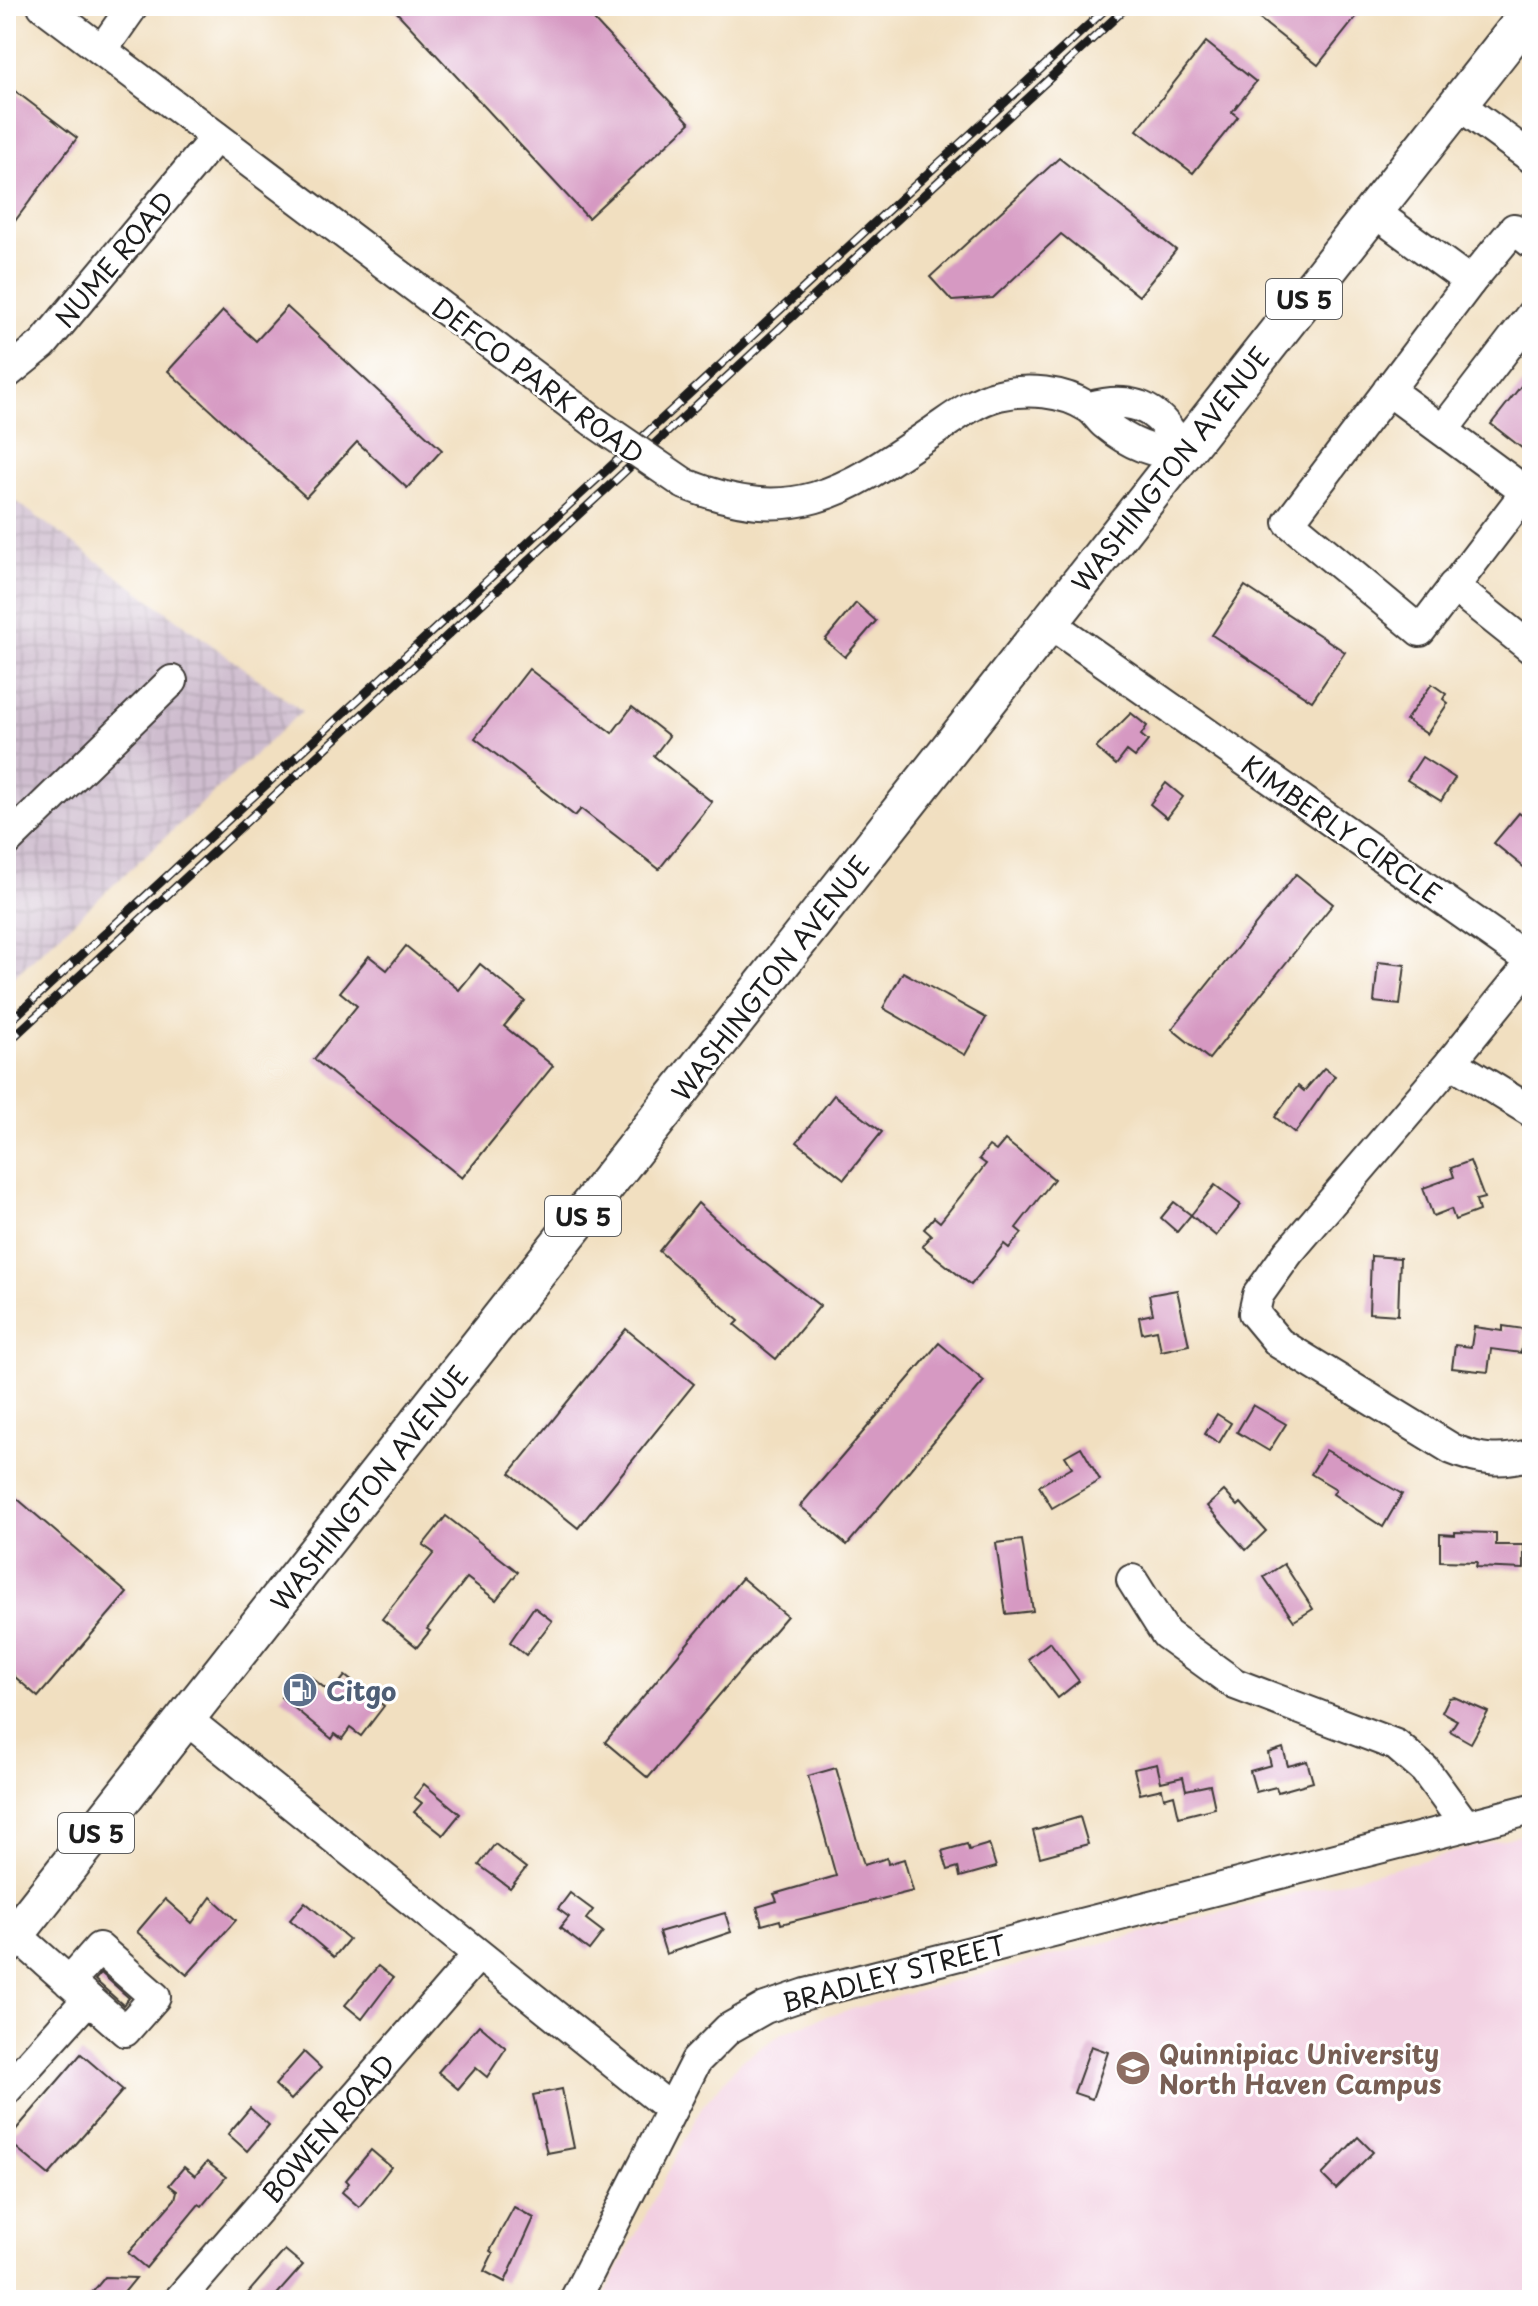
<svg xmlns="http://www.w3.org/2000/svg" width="1538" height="2306" viewBox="0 0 1538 2306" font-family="'Playpen Sans',sans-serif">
<defs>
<pattern id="industrial-grid" width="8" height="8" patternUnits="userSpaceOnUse" patternTransform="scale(2)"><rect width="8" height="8" fill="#cfbdcf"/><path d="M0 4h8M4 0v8" fill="none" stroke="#b1a2b1"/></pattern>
</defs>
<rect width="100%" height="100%" fill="#fff"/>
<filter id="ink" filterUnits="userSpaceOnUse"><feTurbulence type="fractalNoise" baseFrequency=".0125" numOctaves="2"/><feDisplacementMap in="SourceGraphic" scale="16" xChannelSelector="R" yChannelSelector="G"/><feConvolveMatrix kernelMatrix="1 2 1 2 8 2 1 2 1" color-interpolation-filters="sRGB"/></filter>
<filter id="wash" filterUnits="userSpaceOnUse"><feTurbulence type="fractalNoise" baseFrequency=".006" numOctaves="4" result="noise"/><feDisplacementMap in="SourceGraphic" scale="32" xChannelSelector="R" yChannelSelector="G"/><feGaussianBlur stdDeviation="1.8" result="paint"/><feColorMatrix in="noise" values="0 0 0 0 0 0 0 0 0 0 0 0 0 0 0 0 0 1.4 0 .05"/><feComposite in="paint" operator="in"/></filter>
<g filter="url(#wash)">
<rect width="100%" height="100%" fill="#f1dfc0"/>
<path fill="#f2cfe1" d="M 1532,1832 L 1532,2300 L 602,2300 L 701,2108 L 741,2061 L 783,2033 L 826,2016 L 914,1992 Z"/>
<path fill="url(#industrial-grid)" d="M 6,494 L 302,711 L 6,984 Z"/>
<g id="blocks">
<g fill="#d699c2">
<path d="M 391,6 L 581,6 L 690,123 L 588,218 Z"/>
<path d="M 1243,6 L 1365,6 L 1318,65 Z"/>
<path d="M 1206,42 L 1256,82 L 1232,112 L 1238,117 L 1193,173 L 1137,130 Z"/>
<path d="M 6,84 L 77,138 L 6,233 Z"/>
<path d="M 1059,158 L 1176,250 L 1139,296 L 1061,234 L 993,298 L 952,301 L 930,277 Z"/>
<path d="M 287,307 L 442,450 L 407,488 L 357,442 L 306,497 L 168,371 L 223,311 L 256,341 Z"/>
<path d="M 1532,372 L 1532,456 L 1491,424 Z"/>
<path d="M 1245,586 L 1345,652 L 1312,701 L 1212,635 Z"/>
<path d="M 856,603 L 876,621 L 845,657 L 825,640 Z"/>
<path d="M 529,669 L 612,733 L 632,707 L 669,736 L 654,756 L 712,802 L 659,869 L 581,809 L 575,816 L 475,738 Z"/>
<path d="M 1432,684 L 1446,694 L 1443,699 L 1448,703 L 1427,734 L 1406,720 Z"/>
<path d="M 1131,713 L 1147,726 L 1141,735 L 1148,741 L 1135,757 L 1127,751 L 1116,765 L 1096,748 Z"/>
<path d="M 1422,757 L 1455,778 L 1441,801 L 1407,780 Z"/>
<path d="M 1166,783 L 1183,797 L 1167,818 L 1150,804 Z"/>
<path d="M 1519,813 L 1532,823 L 1532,874 L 1494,843 Z"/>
<path d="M 1296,874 L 1333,904 L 1209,1059 L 1172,1029 Z"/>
<path d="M 406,946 L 459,990 L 480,964 L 525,1001 L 504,1026 L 553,1066 L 462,1178 L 314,1059 L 357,1006 L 340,992 L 369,956 L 387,970 Z"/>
<path d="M 1378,962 L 1405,965 L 1400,1005 L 1374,1002 Z"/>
<path d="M 903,972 L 986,1018 L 965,1055 L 883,1008 Z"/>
<path d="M 1324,1068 L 1335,1076 L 1295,1133 L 1275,1117 L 1298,1086 L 1304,1091 Z"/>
<path d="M 834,1095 L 882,1132 L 844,1179 L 797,1142 Z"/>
<path d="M 1005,1140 L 1054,1179 L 1016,1228 L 1022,1233 L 1009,1248 L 1004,1244 L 971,1285 L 922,1246 L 931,1235 L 924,1229 L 934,1217 L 940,1222 L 986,1164 L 979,1159 L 989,1146 L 996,1151 Z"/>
<path d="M 1470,1161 L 1484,1198 L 1476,1200 L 1479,1211 L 1455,1220 L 1451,1209 L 1433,1216 L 1423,1188 L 1454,1177 L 1451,1168 Z"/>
<path d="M 1215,1185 L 1241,1205 L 1216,1236 L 1191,1215 Z"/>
<path d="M 1174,1202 L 1191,1215 L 1177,1232 L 1161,1218 Z"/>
<path d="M 698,1203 L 753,1254 L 820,1306 L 776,1359 L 735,1325 L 739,1321 L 659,1251 Z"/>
<path d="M 1371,1256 L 1400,1258 L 1398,1315 L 1369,1313 Z"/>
<path d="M 1177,1290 L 1189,1345 L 1161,1351 L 1157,1330 L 1142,1333 L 1139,1317 L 1153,1314 L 1149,1295 Z"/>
<path d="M 1503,1326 L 1524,1329 L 1521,1353 L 1491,1349 L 1488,1372 L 1452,1368 L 1455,1345 L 1471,1347 L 1474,1327 L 1503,1331 Z"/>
<path d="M 626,1329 L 694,1384 L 578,1528 L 510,1473 Z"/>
<path d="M 939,1343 L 984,1381 L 847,1545 L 800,1506 Z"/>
<path d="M 1253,1405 L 1286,1424 L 1269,1451 L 1237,1432 Z"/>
<path d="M 1217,1414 L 1231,1423 L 1219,1443 L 1205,1434 Z"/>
<path d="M 1081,1447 L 1100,1480 L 1052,1508 L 1039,1486 L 1072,1467 L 1065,1456 Z"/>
<path d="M 1326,1450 L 1402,1494 L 1383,1527 L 1333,1494 L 1336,1489 L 1311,1474 Z"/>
<path d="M 6,1489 L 127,1593 L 38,1697 L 6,1669 Z"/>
<path d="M 1224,1491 L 1238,1506 L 1241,1503 L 1266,1531 L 1246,1550 L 1207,1506 Z"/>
<path d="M 446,1516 L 518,1572 L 496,1600 L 467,1578 L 427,1629 L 430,1631 L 417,1647 L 382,1619 L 434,1553 L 423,1545 Z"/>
<path d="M 1455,1532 L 1496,1533 L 1496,1545 L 1524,1545 L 1524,1569 L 1476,1567 L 1477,1562 L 1440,1561 L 1440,1534 L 1455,1535 Z"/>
<path d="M 1022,1540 L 1033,1611 L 1006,1614 L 996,1543 Z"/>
<path d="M 1284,1564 L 1313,1609 L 1294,1621 L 1264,1577 Z"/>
<path d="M 742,1578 L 787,1616 L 648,1778 L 605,1742 Z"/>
<path d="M 534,1607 L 552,1621 L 526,1655 L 510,1642 Z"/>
<path d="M 1050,1642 L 1079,1681 L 1058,1698 L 1028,1659 Z"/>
<path d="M 302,1670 L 331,1693 L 345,1676 L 384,1706 L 361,1736 L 350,1728 L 342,1739 L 335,1734 L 332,1739 L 281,1697 Z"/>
<path d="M 1454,1697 L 1488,1712 L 1471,1743 L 1450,1731 L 1457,1720 L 1442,1712 L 1449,1698 Z"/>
<path d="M 1283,1748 L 1288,1766 L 1307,1761 L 1313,1782 L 1278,1792 L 1276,1787 L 1256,1792 L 1250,1771 L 1271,1765 L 1268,1753 Z"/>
<path d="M 1157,1764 L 1161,1782 L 1183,1777 L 1186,1790 L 1210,1785 L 1215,1808 L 1179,1817 L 1174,1795 L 1164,1798 L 1162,1789 L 1140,1794 L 1134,1769 Z"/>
<path d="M 836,1768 L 864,1865 L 887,1858 L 888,1864 L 904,1859 L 913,1891 L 781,1924 L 780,1920 L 762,1925 L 757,1907 L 777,1901 L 774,1894 L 836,1876 L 808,1776 Z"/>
<path d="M 424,1784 L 460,1814 L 443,1835 L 414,1812 L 422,1803 L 414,1797 Z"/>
<path d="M 1080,1817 L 1088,1844 L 1040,1857 L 1033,1831 Z"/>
<path d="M 495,1844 L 526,1868 L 510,1888 L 479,1865 Z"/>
<path d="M 967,1844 L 969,1850 L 989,1844 L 996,1867 L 960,1877 L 958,1867 L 948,1870 L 942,1851 Z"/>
<path d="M 570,1893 L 593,1910 L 586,1919 L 603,1932 L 589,1950 L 560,1928 L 569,1917 L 558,1909 Z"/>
<path d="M 211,1897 L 236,1920 L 187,1975 L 137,1932 L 165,1899 L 192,1923 Z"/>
<path d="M 305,1902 L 349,1939 L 334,1957 L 290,1920 Z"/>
<path d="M 725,1913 L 731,1932 L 666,1954 L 659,1932 Z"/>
<path d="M 378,1966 L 393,1978 L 362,2019 L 345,2005 Z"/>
<path d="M 101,1973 L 129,1998 L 123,2005 L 95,1980 Z"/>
<path d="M 479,2025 L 506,2048 L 487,2077 L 476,2068 L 458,2089 L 438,2072 Z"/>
<path d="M 1091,2046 L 1108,2052 L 1092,2099 L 1074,2093 Z"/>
<path d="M 304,2052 L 321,2068 L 291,2100 L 275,2085 Z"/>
<path d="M 81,2054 L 123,2090 L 49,2175 L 7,2140 Z"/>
<path d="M 562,2089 L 574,2148 L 547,2153 L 533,2095 Z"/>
<path d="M 250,2108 L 269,2125 L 247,2151 L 228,2134 Z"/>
<path d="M 1358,2137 L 1373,2152 L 1336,2189 L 1322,2175 Z"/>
<path d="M 371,2150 L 391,2167 L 359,2207 L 342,2192 L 349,2183 L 346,2180 Z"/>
<path d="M 207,2162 L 226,2177 L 202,2206 L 199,2204 L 146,2268 L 128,2253 L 175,2199 L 177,2191 L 169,2185 L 184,2167 L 195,2176 Z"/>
<path d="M 514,2207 L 534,2218 L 505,2282 L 484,2271 L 493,2253 L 490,2251 Z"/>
<path d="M 285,2250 L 303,2265 L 272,2300 L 257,2300 L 248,2293 Z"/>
<path d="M 105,2277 L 136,2278 L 118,2300 L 86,2300 Z"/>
</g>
</g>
</g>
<g filter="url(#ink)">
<use href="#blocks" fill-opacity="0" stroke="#3c3935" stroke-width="2"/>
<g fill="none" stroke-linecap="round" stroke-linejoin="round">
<defs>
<g id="minor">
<path d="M 43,6 L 593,421"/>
<path d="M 102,50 L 133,6"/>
<path d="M 1458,104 L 1532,158"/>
<path d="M 1373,211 L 1470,282 L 1514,229 L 1532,243"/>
<path d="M 6,374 L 43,344 L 216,137"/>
<path d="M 1388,390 L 1526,492 L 1420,631 L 1289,522 L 1470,282"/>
<path d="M 1443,430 L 1532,314"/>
<path d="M 685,484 C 792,527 842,494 931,433 C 952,419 974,401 999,395 C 1027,388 1063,391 1088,407 C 1095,411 1099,419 1105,424 C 1128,443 1153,454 1182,454 C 1164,411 1137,394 1090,407"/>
<path d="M 1453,586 L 1532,649"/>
<path d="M 1048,622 L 1532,962 L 1451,1062"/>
<path d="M 6,842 L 172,681"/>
<path d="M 1532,1112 L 1451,1062 L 1288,1253 L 1258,1295 L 1254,1313 L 1279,1343 L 1452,1449 C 1481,1461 1501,1463 1532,1454"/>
<path d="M 1132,1580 L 1166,1634 L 1235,1684 L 1396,1745 L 1425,1770 L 1466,1826"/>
<path d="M 186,1719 L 671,2109"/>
<path d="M 15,1934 L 125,2031 L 155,1997 L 99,1948 L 69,1982"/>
<path d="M 6,2090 L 88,1999"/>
<path d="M 179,2300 L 477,1956"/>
<path d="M 575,2300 L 696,2061 L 728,2029 L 765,2008 L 806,1994 L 1532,1809"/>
</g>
<path id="major" d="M 6,1946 L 1532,10"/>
</defs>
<use href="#minor" stroke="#3c3935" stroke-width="34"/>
<use href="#major" stroke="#3c3935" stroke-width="42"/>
<use href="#minor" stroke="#fff" stroke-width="30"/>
<use href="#major" stroke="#fff" stroke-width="38"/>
<defs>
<g id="rail">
<path d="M 6,1025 L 1109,6"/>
<path d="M 6,1044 L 1128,6"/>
</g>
</defs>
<use href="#rail" stroke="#1c1c1c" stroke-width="9"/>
<use href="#rail" stroke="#fff" stroke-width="6" stroke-dasharray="18" stroke-linecap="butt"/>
<defs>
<path id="minor-bridge" d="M 593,421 L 685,484"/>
</defs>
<use href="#minor-bridge" stroke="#3c3935" stroke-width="34" stroke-linecap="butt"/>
<use href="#minor-bridge" stroke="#fff" stroke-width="30"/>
</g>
</g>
<defs>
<symbol id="fuel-disc" viewBox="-11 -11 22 22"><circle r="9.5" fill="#5c6f8a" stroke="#fff"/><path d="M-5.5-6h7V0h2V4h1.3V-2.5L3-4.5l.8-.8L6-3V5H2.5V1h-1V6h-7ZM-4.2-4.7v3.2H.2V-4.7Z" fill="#fff"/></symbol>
<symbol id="university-disc" viewBox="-11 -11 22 22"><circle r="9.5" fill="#8d6e63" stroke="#fff"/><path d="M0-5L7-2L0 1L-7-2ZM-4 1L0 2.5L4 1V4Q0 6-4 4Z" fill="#fff"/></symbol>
</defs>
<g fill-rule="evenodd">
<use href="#fuel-disc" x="280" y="1670" width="40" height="40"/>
<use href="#university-disc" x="1113" y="2048" width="40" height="40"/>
</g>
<g text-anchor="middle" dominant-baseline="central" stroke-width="6" stroke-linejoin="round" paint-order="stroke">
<g fill="#fff" stroke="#606060" stroke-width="2">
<rect x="1266" y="279" width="76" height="40" rx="6"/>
<rect x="545" y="1196" width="76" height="40" rx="6"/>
<rect x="58" y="1813" width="76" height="40" rx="6"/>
</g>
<g font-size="24" font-weight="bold" fill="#1c1c1c">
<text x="1304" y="299">US 5</text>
<text x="583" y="1216">US 5</text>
<text x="96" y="1833">US 5</text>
</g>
<g font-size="26" fill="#1c1c1c" stroke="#fff">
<text transform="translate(114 259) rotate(-50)">NUME ROAD</text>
<text transform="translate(538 380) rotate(37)">DEFCO PARK ROAD</text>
<text transform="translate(1170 469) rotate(-52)">WASHINGTON AVENUE</text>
<text transform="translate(1342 829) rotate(35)">KIMBERLY CIRCLE</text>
<text transform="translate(770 978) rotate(-52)">WASHINGTON AVENUE</text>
<text transform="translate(369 1488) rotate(-52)">WASHINGTON AVENUE</text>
<text transform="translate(894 1973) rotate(-15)">BRADLEY STREET</text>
<text transform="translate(328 2128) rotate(-49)">BOWEN ROAD</text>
</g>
<g font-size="26" font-weight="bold" fill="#4e5e75" stroke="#fff" text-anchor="start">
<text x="326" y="1690">Citgo</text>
</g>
<g font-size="26" font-weight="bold" fill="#785e54" stroke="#fff" text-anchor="start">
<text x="1159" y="2053">Quinnipiac University<tspan x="1159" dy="30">North Haven Campus</tspan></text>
</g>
</g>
<rect width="1538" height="2306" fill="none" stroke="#fff" stroke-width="32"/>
</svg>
